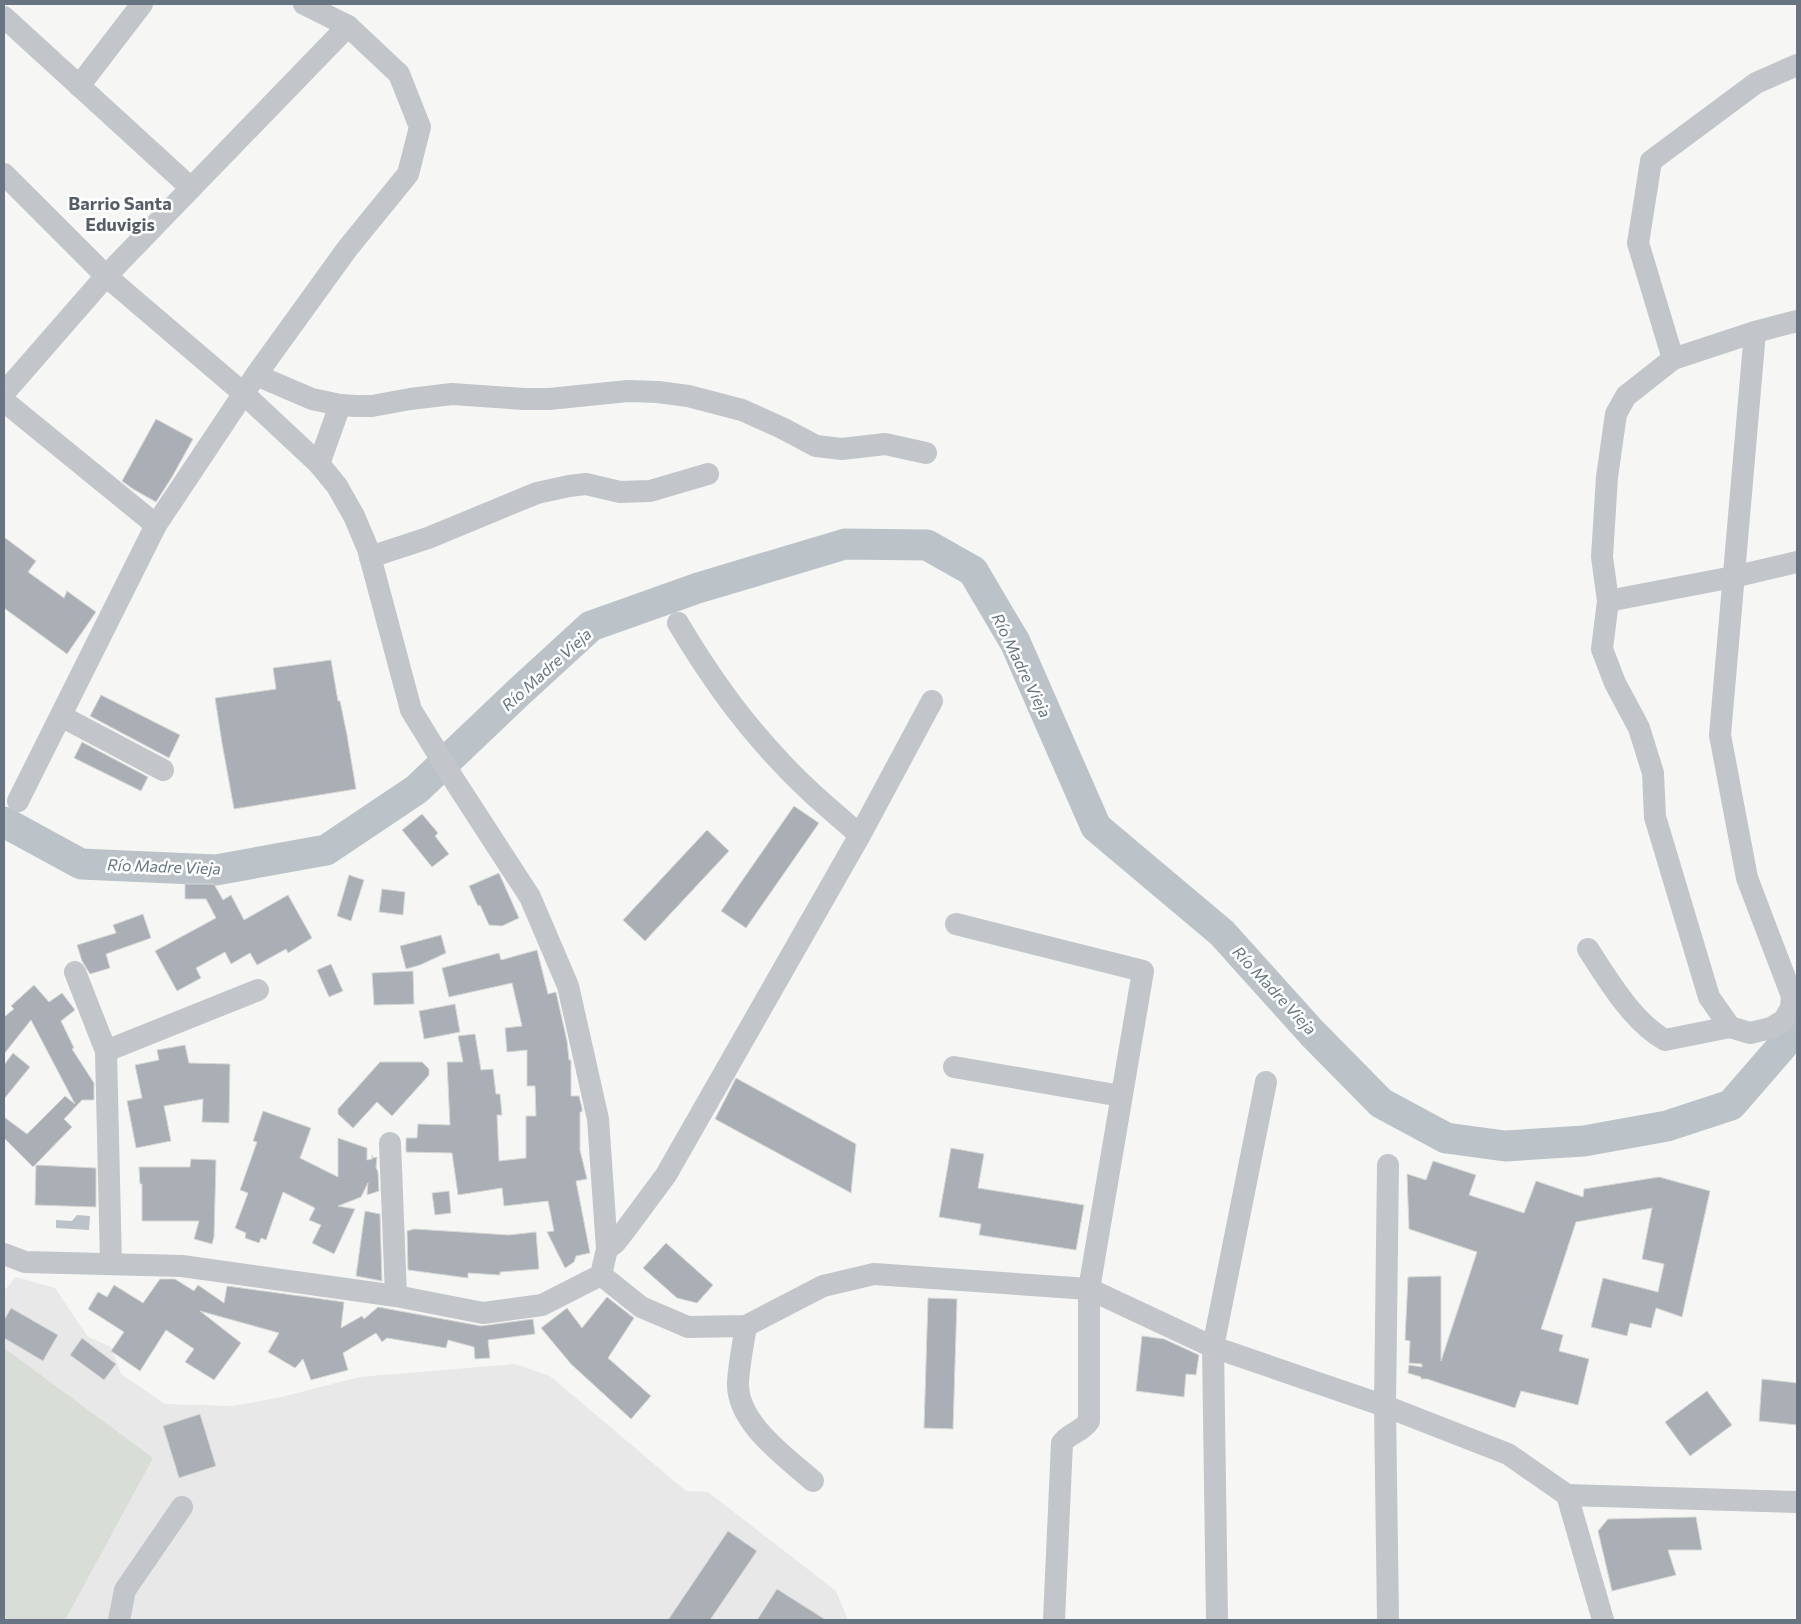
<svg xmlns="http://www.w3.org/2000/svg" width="1801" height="1624" viewBox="0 0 1801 1624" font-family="Commissioner,sans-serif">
<rect width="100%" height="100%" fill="#f6f7f4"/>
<path fill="#e7e8e7" d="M 16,1277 L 55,1288 L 88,1337 L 111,1347 L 121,1374 L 165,1404 L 232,1406 L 282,1397 L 359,1377 L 515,1364 L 550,1376 L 686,1491 L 708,1492 L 836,1591 L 848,1620 L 4,1620 L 4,1291 Z"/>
<path fill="#d8ddd5" d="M 4,1348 L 153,1458 L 65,1620 L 4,1620 Z"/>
<path fill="#bbc3c9" d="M 77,1215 L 90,1216 L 89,1230 L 56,1228 L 56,1220 L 72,1221 Z"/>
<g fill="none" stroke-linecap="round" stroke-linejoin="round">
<path stroke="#bbc3c9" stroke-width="31" d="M 4,822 L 81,864 L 216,870 L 326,850 L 417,789 L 519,692 L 591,626 L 698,588 L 845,544 L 927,545 L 973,571 L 1015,642 L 1096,827 L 1222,933 L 1312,1033 L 1381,1103 L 1446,1138 L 1505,1146 L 1584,1141 L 1667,1126 L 1731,1105 L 1797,1029"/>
</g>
<g fill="#a9afb5" stroke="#d8d8d6">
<path d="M 156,419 L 193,439 L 172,477 L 156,502 L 133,489 L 122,481 Z"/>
<path d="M 4,537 L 36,561 L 28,572 L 64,598 L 67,591 L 96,612 L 67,654 L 4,608 Z"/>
<path d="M 331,660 L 338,701 L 340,701 L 347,735 L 356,789 L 234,809 L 222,743 L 215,698 L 276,689 L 273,668 Z"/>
<path d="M 101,695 L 180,735 L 169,758 L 90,716 Z"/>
<path d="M 82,742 L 148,777 L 141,791 L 74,758 Z"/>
<path d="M 794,806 L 819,823 L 746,928 L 721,911 Z"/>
<path d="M 422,814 L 438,833 L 435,836 L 449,854 L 432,867 L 402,830 Z"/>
<path d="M 707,830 L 729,851 L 645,941 L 623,920 Z"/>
<path d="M 499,873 L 519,918 L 502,926 L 489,925 L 480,905 L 478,906 L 469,886 Z"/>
<path d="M 349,875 L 364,880 L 351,921 L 337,916 Z"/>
<path d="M 185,884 L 214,884 L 223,900 L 231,895 L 244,920 L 288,895 L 312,938 L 288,953 L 286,949 L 257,965 L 250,953 L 231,964 L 225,952 L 196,968 L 201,978 L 177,991 L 155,951 L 216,918 L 206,899 L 185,899 Z"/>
<path d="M 382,889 L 405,892 L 403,915 L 379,912 Z"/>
<path d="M 143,914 L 151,938 L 106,954 L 110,968 L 90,974 L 82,961 L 77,945 L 116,933 L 113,925 Z"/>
<path d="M 441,935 L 446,953 L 420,965 L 406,969 L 400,946 Z"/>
<path d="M 537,950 L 548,994 L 556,992 L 567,1041 L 569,1060 L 571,1060 L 571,1096 L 579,1096 L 582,1108 L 582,1112 L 580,1112 L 580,1150 L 587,1179 L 576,1181 L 590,1253 L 576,1256 L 574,1262 L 565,1268 L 547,1232 L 554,1231 L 548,1201 L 504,1206 L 502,1188 L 458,1195 L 452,1153 L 406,1152 L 406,1138 L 417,1138 L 418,1124 L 450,1125 L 447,1062 L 463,1062 L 458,1036 L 475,1034 L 481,1070 L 493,1069 L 496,1094 L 500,1094 L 502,1115 L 497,1115 L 499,1161 L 526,1158 L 526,1116 L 536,1116 L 535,1086 L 527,1086 L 527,1050 L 507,1052 L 505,1028 L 522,1026 L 512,983 L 449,997 L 442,968 L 499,953 L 501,960 Z"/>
<path d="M 331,964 L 343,991 L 329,997 L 317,970 Z"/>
<path d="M 413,971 L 414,1004 L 374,1005 L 372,973 Z"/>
<path d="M 34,985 L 49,1002 L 62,993 L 75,1010 L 61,1021 L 74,1048 L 72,1049 L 94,1083 L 94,1100 L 82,1100 L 64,1119 L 72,1127 L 33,1167 L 4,1138 L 4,1117 L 27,1134 L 65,1096 L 75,1104 L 31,1020 L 4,1054 L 4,1017 L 14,1009 L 11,1006 Z"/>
<path d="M 455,1004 L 460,1032 L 424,1039 L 419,1011 Z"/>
<path d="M 185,1045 L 189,1063 L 230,1064 L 229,1123 L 202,1122 L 203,1099 L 164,1106 L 171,1141 L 136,1148 L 127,1101 L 142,1098 L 135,1065 L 159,1060 L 157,1050 Z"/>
<path d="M 13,1053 L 30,1067 L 4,1099 L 4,1065 Z"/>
<path d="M 380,1062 L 422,1062 L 429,1069 L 429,1075 L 392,1116 L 377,1102 L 353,1128 L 338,1114 L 338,1109 Z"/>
<path d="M 736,1078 L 856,1144 L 851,1193 L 715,1119 Z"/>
<path d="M 263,1111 L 311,1128 L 300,1158 L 338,1177 L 338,1138 L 367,1148 L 367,1160 L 372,1159 L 372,1155 L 373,1158 L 377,1157 L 376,1167 L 378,1172 L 379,1191 L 367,1195 L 368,1183 L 361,1197 L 338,1206 L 355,1209 L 334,1254 L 312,1243 L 321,1225 L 309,1220 L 315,1208 L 283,1192 L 266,1240 L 261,1238 L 259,1243 L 245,1238 L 246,1233 L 235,1228 L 248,1193 L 240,1190 L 257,1142 L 253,1141 Z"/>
<path d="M 951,1148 L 984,1154 L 978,1188 L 1084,1205 L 1076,1250 L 979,1235 L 981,1224 L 939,1217 Z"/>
<path d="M 191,1159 L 216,1160 L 214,1237 L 212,1244 L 194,1239 L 199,1221 L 142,1221 L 142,1184 L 140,1184 L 139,1167 L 190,1167 Z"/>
<path d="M 1433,1161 L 1476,1175 L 1469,1195 L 1524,1213 L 1536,1181 L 1583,1197 L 1584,1189 L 1659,1177 L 1710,1191 L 1682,1317 L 1656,1308 L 1651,1328 L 1630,1323 L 1627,1336 L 1591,1327 L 1603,1278 L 1658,1292 L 1664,1264 L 1642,1259 L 1652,1208 L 1576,1222 L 1541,1329 L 1563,1335 L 1559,1351 L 1589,1359 L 1578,1405 L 1521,1391 L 1515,1408 L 1427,1379 L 1421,1379 L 1421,1377 L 1408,1373 L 1409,1365 L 1422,1367 L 1422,1364 L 1409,1363 L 1410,1341 L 1405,1340 L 1408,1277 L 1441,1276 L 1441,1361 L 1477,1252 L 1409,1229 L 1407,1174 L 1426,1180 Z"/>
<path d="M 36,1165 L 96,1168 L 96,1207 L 35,1205 Z"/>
<path d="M 449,1191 L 451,1213 L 435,1215 L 432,1193 Z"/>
<path d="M 365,1211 L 380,1214 L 382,1281 L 356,1276 Z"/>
<path d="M 414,1229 L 509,1235 L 536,1232 L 539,1269 L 500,1272 L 500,1275 L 468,1273 L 468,1278 L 408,1270 L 407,1231 Z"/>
<path d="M 666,1243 L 713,1285 L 697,1303 L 677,1298 L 643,1268 Z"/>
<path d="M 160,1279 L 175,1279 L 194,1291 L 198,1285 L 224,1303 L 227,1286 L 344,1302 L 341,1328 L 362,1316 L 364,1319 L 378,1307 L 481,1326 L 533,1319 L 535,1334 L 488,1340 L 490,1358 L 475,1359 L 474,1347 L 448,1340 L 446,1348 L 387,1338 L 382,1342 L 376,1333 L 343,1353 L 348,1370 L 311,1380 L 303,1359 L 295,1368 L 268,1352 L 279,1333 L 200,1311 L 241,1343 L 214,1380 L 185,1362 L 194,1349 L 166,1330 L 140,1371 L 111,1351 L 124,1332 L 88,1309 L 98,1292 L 107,1297 L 114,1285 L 143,1303 Z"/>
<path d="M 607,1297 L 634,1318 L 608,1358 L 651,1396 L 631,1419 L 571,1364 L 541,1328 L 567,1308 L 582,1328 Z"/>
<path d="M 928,1298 L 957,1299 L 953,1429 L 924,1428 Z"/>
<path d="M 11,1308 L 58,1335 L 43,1361 L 4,1338 L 4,1320 Z"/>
<path d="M 1142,1336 L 1164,1339 L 1199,1355 L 1196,1375 L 1186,1374 L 1184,1397 L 1136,1391 Z"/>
<path d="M 82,1338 L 116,1364 L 104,1380 L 70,1355 Z"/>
<path d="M 1762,1379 L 1797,1383 L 1797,1425 L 1759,1421 Z"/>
<path d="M 1707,1391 L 1732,1425 L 1690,1456 L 1665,1422 Z"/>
<path d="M 200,1414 L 216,1466 L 179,1478 L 163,1426 Z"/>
<path d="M 1696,1517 L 1702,1550 L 1668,1550 L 1676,1575 L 1612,1591 L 1598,1531 L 1608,1519 Z"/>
<path d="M 728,1531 L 757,1551 L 710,1620 L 668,1620 Z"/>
<path d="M 777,1589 L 826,1620 L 757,1620 Z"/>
</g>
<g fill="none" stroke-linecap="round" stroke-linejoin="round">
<g stroke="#c2c5c9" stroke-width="22">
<path d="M 4,17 L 191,188"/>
<path d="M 79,86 L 142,4"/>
<path d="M 4,174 L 106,276 L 243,393 L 319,464 L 337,486 L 354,516 L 368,549 L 411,710 L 456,783 L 530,897 L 568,986 L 598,1119 L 607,1249 L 601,1275 L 542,1305 L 483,1313 L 396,1296 L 182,1266 L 25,1262 L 4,1254"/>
<path d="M 1797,321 L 1755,332 L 1673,359 L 1626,396 L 1616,414 L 1607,477 L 1602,557 L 1608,601 L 1602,649 L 1615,683 L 1639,728 L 1653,773 L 1655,817 L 1709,997 L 1730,1027 L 1750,1033 L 1771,1028 L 1784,1020 L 1791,1008 L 1792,996 L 1797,989"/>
<path d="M 1755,332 L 1720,735 L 1747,878 L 1792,996"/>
<path d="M 1673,359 L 1638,243 L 1651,161 L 1756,83 L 1797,65"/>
<path d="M 256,375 L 312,399 L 340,405 L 356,406 L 372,406 L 410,399 L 452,394 L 524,399 L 549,399 L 628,391 L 658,392 L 688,396 L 742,410 L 782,428 L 816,446 L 842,449 L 885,444 L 926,453"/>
<path d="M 4,393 L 106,276 L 348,26"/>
<path d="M 4,401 L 156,525"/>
<path d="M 319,464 L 340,405"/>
<path d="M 370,557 L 428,538 L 537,493 L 569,486 L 586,484 L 620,492 L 650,491 L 708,474"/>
<path d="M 1608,601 L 1733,577 L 1797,562"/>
<path d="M 678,623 C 707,672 739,718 778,759 C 803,787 832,811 860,835"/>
<path d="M 61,716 L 163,770"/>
<path d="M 18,801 L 156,525 L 256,375 L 347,249 L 408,174 L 420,127 L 399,74 L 348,26 L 304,4"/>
<path d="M 956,924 L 1143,971 L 1089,1289 L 1089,1421 C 1082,1432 1069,1433 1062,1443 L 1054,1620"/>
<path d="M 1588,949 C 1608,980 1633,1022 1665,1040 L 1730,1027"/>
<path d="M 75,972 L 106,1051 L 111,1264"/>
<path d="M 106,1051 L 258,990"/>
<path d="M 954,1067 L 1121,1096"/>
<path d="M 390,1143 L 396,1296"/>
<path d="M 607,1249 L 615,1243 L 626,1229 L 666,1175 L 860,835 L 932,701"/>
<path d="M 601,1275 L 641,1307 L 688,1327 L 746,1326 L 823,1286 L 874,1274 L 1089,1289 L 1213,1347 L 1385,1406 L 1508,1454 L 1567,1495 L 1797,1502"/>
<path d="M 746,1326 C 743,1345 739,1364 738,1383 C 737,1423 786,1457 813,1481"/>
<path d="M 1567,1495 L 1603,1620"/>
<path d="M 119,1620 L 125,1590 L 182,1507"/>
<path d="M 1217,1620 L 1213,1347 L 1266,1082"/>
<path d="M 1388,1620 L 1385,1406 L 1388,1165"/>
</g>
</g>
<g text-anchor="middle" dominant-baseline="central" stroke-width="5" stroke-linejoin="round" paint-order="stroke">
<g font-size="16" font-style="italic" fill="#64757f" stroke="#fff">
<text transform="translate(1022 665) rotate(64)">Río Madre Vieja</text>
<text transform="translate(546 669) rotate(-42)">Río Madre Vieja</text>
<text transform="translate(164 866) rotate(2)">Río Madre Vieja</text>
<text transform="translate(1275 990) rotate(47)">Río Madre Vieja</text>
</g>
<g font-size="18" font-weight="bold" fill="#555e68" stroke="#fff">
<text x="120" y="203">Barrio Santa<tspan x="120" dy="21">Eduvigis</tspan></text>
</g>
</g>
<rect width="1801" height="1624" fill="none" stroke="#687482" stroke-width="10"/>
</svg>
